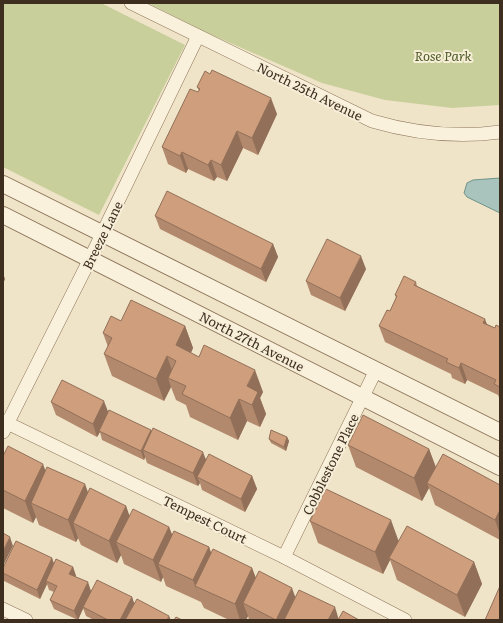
<svg xmlns="http://www.w3.org/2000/svg" width="503" height="623" viewBox="0 0 503 623" font-family="Literata,serif">
<rect width="100%" height="100%" fill="#f0e4c8"/>
<g fill="#c9cf9b">
<path d="M 3,3 L 101,3 L 185,45 L 99,215 L 3,167 Z"/>
<path d="M 148,3 L 500,3 L 500,105 L 452,108 L 385,100 L 322,83 L 203,31 Z"/>
</g>
<path fill="#a9c4bc" stroke="#6f938a" d="M 500,178 L 500,213 L 467,197 L 464,193 L 467,183 L 473,180 Z"/>
<g fill="none" stroke-linecap="round" stroke-linejoin="round">
<defs>
<g id="minor">
<path d="M 131,3 L 372,121 C 413,133 457,138 500,132"/>
<path d="M 3,421 L 284,557 L 405,620"/>
<path d="M 3,432 L 90,259 L 198,36"/>
<path d="M 284,557 L 376,370"/>
<path d="M 3,609 L 26,620"/>
</g>
<g id="tertiary">
<path d="M 3,184 L 500,432"/>
<path d="M 3,215 L 500,467"/>
</g>
</defs>
<use href="#minor" stroke="#8d765c" stroke-width="14"/>
<use href="#tertiary" stroke="#8d765c" stroke-width="18"/>
<use href="#minor" stroke="#faf1dc" stroke-width="13"/>
<use href="#tertiary" stroke="#faf1dc" stroke-width="16"/>
</g>
<g fill="#b2896c">
<path d="M 197,87 L 277,114 L 258,155 L 243,148 L 227,181 L 217,177 L 214,181 L 188,169 L 186,173 L 168,164 L 162,147 L 198,92 L 199,91 Z"/>
<path d="M 155,216 L 273,244 L 278,257 L 266,282 L 160,229 Z"/>
<path d="M 366,269 L 345,311 L 311,295 L 306,281 Z"/>
<path d="M 416,282 L 417,286 L 487,324 L 495,328 L 500,327 L 500,400 L 498,395 L 467,380 L 465,384 L 452,378 L 451,374 L 385,342 L 379,326 L 390,311 L 396,298 L 395,295 Z"/>
<path d="M 121,321 L 185,326 L 193,348 L 191,353 L 263,392 L 260,398 L 266,414 L 260,427 L 247,421 L 238,440 L 190,417 L 186,405 L 176,400 L 171,387 L 164,401 L 112,376 L 104,354 L 108,347 L 103,333 Z"/>
<path d="M 51,402 L 108,411 L 151,431 L 206,459 L 252,476 L 257,489 L 245,512 L 202,490 L 200,483 L 198,486 L 147,463 L 145,457 L 144,460 L 102,440 L 100,432 L 97,437 L 56,415 Z"/>
<path d="M 287,437 L 289,441 L 286,451 L 271,443 L 269,439 Z"/>
<path d="M 348,445 L 429,449 L 436,467 L 500,485 L 500,540 L 435,505 L 429,488 L 422,501 L 356,467 Z"/>
<path d="M 3,456 L 46,471 L 88,493 L 126,506 L 129,516 L 169,527 L 172,534 L 209,547 L 211,553 L 252,568 L 256,578 L 339,619 L 359,620 L 249,620 L 248,616 L 246,620 L 229,620 L 204,608 L 201,602 L 166,586 L 163,577 L 161,582 L 124,564 L 121,555 L 117,563 L 81,545 L 78,538 L 76,542 L 39,525 L 36,517 L 33,523 L 3,508 Z"/>
<path d="M 310,521 L 398,541 L 474,562 L 482,584 L 465,617 L 397,580 L 390,560 L 383,574 L 318,543 Z"/>
<path d="M 52,558 L 54,564 L 73,567 L 76,576 L 76,577 L 91,591 L 132,597 L 134,603 L 171,620 L 94,620 L 86,616 L 83,608 L 78,620 L 54,609 L 50,600 L 54,592 L 49,590 L 47,584 L 40,599 L 4,581 L 3,578 L 3,568 Z"/>
</g>
<g fill="#916f58">
<path d="M 271,98 L 277,114 L 258,155 L 252,138 Z"/>
<path d="M 237,131 L 243,148 L 227,181 L 221,165 Z"/>
<path d="M 182,152 L 188,169 L 186,173 L 180,156 Z"/>
<path d="M 211,160 L 217,177 L 214,181 L 208,165 Z"/>
<path d="M 273,244 L 278,257 L 266,282 L 261,269 Z"/>
<path d="M 361,256 L 366,269 L 345,311 L 340,298 Z"/>
<path d="M 3,273 L 5,279 L 3,284 Z"/>
<path d="M 485,319 L 491,335 L 483,323 Z"/>
<path d="M 185,326 L 193,348 L 184,367 L 176,345 Z"/>
<path d="M 167,356 L 175,379 L 168,378 L 171,387 L 164,401 L 156,379 Z"/>
<path d="M 461,363 L 467,380 L 465,384 L 459,368 Z"/>
<path d="M 255,370 L 263,392 L 260,398 L 266,414 L 260,427 L 252,405 L 247,386 Z"/>
<path d="M 239,399 L 247,421 L 238,440 L 230,418 Z"/>
<path d="M 104,401 L 109,414 L 99,431 L 100,432 L 97,437 L 93,424 Z"/>
<path d="M 151,430 L 154,439 L 143,450 L 145,457 L 144,460 L 141,451 Z"/>
<path d="M 287,437 L 289,441 L 286,451 L 284,447 Z"/>
<path d="M 429,449 L 437,471 L 427,483 L 429,488 L 422,501 L 414,478 Z"/>
<path d="M 203,452 L 208,465 L 197,477 L 200,483 L 198,486 L 193,473 Z"/>
<path d="M 43,464 L 51,486 L 31,503 L 36,517 L 33,523 L 25,501 Z"/>
<path d="M 252,476 L 257,489 L 245,512 L 241,499 Z"/>
<path d="M 85,484 L 93,506 L 73,523 L 78,538 L 76,542 L 68,520 Z"/>
<path d="M 126,506 L 134,528 L 116,542 L 121,555 L 117,563 L 109,541 Z"/>
<path d="M 500,510 L 500,534 L 495,520 Z"/>
<path d="M 391,520 L 399,542 L 389,558 L 390,560 L 383,574 L 375,552 Z"/>
<path d="M 169,527 L 177,549 L 158,564 L 163,577 L 161,582 L 153,560 Z"/>
<path d="M 10,537 L 13,546 L 3,566 L 3,551 Z"/>
<path d="M 209,547 L 217,569 L 195,586 L 201,602 L 193,580 Z"/>
<path d="M 52,558 L 55,567 L 46,581 L 47,584 L 40,599 L 37,590 Z"/>
<path d="M 474,562 L 482,584 L 465,617 L 457,595 Z"/>
<path d="M 73,567 L 76,576 L 73,583 L 69,574 Z"/>
<path d="M 252,568 L 260,590 L 243,603 L 248,616 L 246,620 L 240,620 L 235,604 Z"/>
<path d="M 88,582 L 91,591 L 78,620 L 74,611 Z"/>
<path d="M 292,588 L 300,610 L 295,620 L 276,620 Z"/>
<path d="M 132,597 L 135,606 L 128,620 L 120,620 Z"/>
<path d="M 335,607 L 339,620 L 328,620 Z"/>
<path d="M 169,616 L 171,620 L 167,620 Z"/>
</g>
<g fill="#cf9f7d" stroke="#916f58">
<path d="M 212,70 L 271,98 L 252,138 L 237,131 L 221,165 L 211,160 L 208,165 L 182,152 L 180,156 L 162,147 L 190,89 L 198,92 L 200,89 L 197,87 L 205,71 L 210,74 Z"/>
<path d="M 167,191 L 273,244 L 261,269 L 155,216 Z"/>
<path d="M 327,239 L 361,256 L 340,298 L 306,281 Z"/>
<path d="M 404,276 L 416,282 L 414,285 L 485,319 L 483,323 L 495,328 L 496,325 L 500,327 L 500,387 L 494,384 L 496,380 L 461,363 L 459,368 L 446,362 L 448,359 L 379,326 L 387,310 L 390,311 L 397,296 L 395,295 Z"/>
<path d="M 131,300 L 185,326 L 176,345 L 199,357 L 204,345 L 255,370 L 247,386 L 258,392 L 252,405 L 239,399 L 230,418 L 182,394 L 186,386 L 168,378 L 176,361 L 167,356 L 156,379 L 104,354 L 112,338 L 103,333 L 111,316 L 121,321 Z"/>
<path d="M 62,380 L 104,401 L 93,424 L 51,402 Z"/>
<path d="M 109,410 L 151,430 L 141,451 L 99,431 Z"/>
<path d="M 363,415 L 429,449 L 414,478 L 348,445 Z"/>
<path d="M 153,428 L 203,452 L 193,473 L 143,450 Z"/>
<path d="M 271,430 L 287,437 L 284,447 L 269,439 Z"/>
<path d="M 8,446 L 43,464 L 25,501 L 3,490 L 3,456 Z"/>
<path d="M 209,454 L 252,476 L 241,499 L 197,477 Z"/>
<path d="M 443,454 L 500,485 L 500,510 L 495,520 L 427,483 Z"/>
<path d="M 47,467 L 85,484 L 68,520 L 31,503 Z"/>
<path d="M 90,488 L 126,506 L 109,541 L 73,523 Z"/>
<path d="M 326,489 L 391,520 L 375,552 L 310,521 Z"/>
<path d="M 133,509 L 169,527 L 153,560 L 116,542 Z"/>
<path d="M 407,526 L 474,562 L 457,595 L 389,558 Z"/>
<path d="M 174,531 L 209,547 L 193,580 L 158,564 Z"/>
<path d="M 3,533 L 10,537 L 3,551 Z"/>
<path d="M 16,541 L 52,558 L 37,590 L 3,573 L 3,568 Z"/>
<path d="M 213,549 L 252,568 L 235,604 L 195,586 Z"/>
<path d="M 56,559 L 73,567 L 69,574 L 88,582 L 74,611 L 50,600 L 57,586 L 46,581 Z"/>
<path d="M 259,571 L 292,588 L 276,620 L 243,603 Z"/>
<path d="M 97,580 L 132,597 L 120,620 L 108,620 L 83,607 Z"/>
<path d="M 500,586 L 500,620 L 485,620 Z"/>
<path d="M 299,590 L 335,607 L 328,620 L 284,620 Z"/>
<path d="M 137,599 L 169,616 L 167,620 L 125,620 Z"/>
<path d="M 343,611 L 359,620 L 338,620 Z"/>
<path d="M 176,617 L 182,620 L 174,620 Z"/>
</g>
<g text-anchor="middle" dominant-baseline="central" stroke-width="4" stroke-linejoin="round" paint-order="stroke">
<g font-size="13" font-style="italic" fill="#4d5a26" stroke="#f7eed8">
<text x="443" y="55">Rose Park</text>
</g>
<g font-size="13" fill="#3d2e20" stroke="#f7eed8">
<text transform="translate(310 91) rotate(26)">North 25th Avenue</text>
<text transform="translate(102 235) rotate(-64)">Breeze Lane</text>
<text transform="translate(252 341) rotate(27)">North 27th Avenue</text>
<text transform="translate(330 464) rotate(-64)">Cobblestone Place</text>
<text transform="translate(205 519) rotate(26)">Tempest Court</text>
</g>
</g>
<rect width="503" height="623" fill="none" stroke="#3d2e20" stroke-width="8"/>
</svg>
